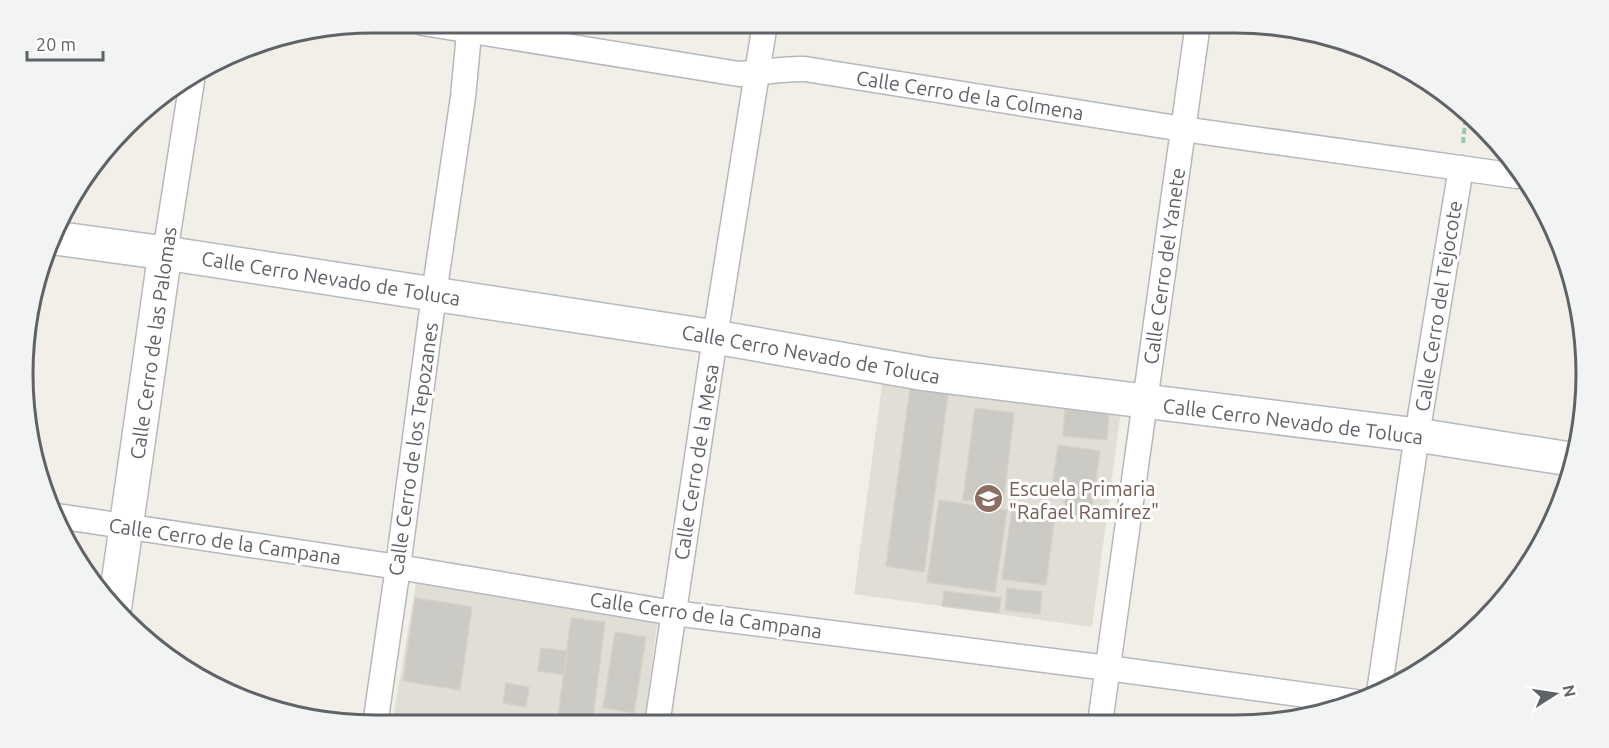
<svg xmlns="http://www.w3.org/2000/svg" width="1609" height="748" viewBox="0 0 1609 748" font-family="Ubuntu,sans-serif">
<rect width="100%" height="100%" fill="#f1efe8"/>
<g fill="#e1ded6">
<path d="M 884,370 L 1122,403 L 1092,627 L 854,594 Z"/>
<path d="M 417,577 L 658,617 L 644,725 L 392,725 Z"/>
</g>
<g fill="#cccac5" stroke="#d6d1c6" stroke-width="1.5">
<path d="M 910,389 L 948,394 L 924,572 L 886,566 Z"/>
<path d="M 975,408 L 1014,413 L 1003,505 L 963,500 Z"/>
<path d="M 1065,409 L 1109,413 L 1107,440 L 1063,436 Z"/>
<path d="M 1058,445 L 1100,451 L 1090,521 L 1062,517 L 1066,496 L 1051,494 Z"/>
<path d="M 939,500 L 1007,510 L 995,592 L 927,582 Z"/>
<path d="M 1012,509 L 1055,514 L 1046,585 L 1002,579 Z"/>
<path d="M 1007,588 L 1042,592 L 1040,614 L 1005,610 Z"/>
<path d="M 944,591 L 1001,598 L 999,613 L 942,606 Z"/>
<path d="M 415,598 L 472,607 L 460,690 L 403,681 Z"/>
<path d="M 571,618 L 605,622 L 592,725 L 557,725 Z"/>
<path d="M 615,632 L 646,637 L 634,713 L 603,708 Z"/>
<path d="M 541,648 L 567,651 L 564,675 L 538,671 Z"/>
<path d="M 506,683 L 529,687 L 526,707 L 503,703 Z"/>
<path d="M 517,721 L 543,725 L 516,725 Z"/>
</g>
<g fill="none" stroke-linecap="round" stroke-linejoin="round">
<defs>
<g id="street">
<path d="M 423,23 L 739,74 C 761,73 783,68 805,69 L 1183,129 L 1517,176"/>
<path d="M 165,253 L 192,81"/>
<path d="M 57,516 L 398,567 L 674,613 L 1108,668 L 1356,702"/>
<path d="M 1379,693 L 1417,435 L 1461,168"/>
<path d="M 1100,723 L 1198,23"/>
<path d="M 375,725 L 398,567 L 434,294 L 463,97 L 470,23"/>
<path d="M 657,725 L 715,337 L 765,23"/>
</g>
<g id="secondary">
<path d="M 55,238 L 165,253 L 715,337 L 926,374 L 1417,435 L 1570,459"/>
<path d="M 115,605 L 165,253"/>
</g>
</defs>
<use href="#street" stroke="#b5b8bc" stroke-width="27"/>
<use href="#secondary" stroke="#b6babf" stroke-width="36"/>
<path stroke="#9ec8ac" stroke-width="4" stroke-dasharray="6 3" stroke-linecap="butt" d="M 1463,143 L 1466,114"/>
<use href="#street" stroke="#fff" stroke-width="24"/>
<use href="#secondary" stroke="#fff" stroke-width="33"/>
</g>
<defs>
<symbol id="school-disc" viewBox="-11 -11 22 22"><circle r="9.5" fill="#8d6e63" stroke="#fff"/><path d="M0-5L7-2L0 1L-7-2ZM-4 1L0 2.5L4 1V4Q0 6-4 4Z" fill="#fff"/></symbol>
</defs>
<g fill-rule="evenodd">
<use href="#school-disc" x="972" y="482" width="33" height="33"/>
</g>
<g text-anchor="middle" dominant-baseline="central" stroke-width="6" stroke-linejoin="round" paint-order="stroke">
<g font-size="20" fill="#5f6368" stroke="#fff">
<text transform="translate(970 95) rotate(9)">Calle Cerro de la Colmena</text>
<text transform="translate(1164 266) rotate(-82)">Calle Cerro del Yanete</text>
<text transform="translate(331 278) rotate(9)">Calle Cerro Nevado de Toluca</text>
<text transform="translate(1438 306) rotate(-81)">Calle Cerro del Tejocote</text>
<text transform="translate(153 343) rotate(-82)">Calle Cerro de las Palomas</text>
<text transform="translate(811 354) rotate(10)">Calle Cerro Nevado de Toluca</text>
<text transform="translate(1293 421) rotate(7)">Calle Cerro Nevado de Toluca</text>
<text transform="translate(413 449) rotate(-82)">Calle Cerro de los Tepozanes</text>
<text transform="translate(696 462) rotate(-81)">Calle Cerro de la Mesa</text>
<text transform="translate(225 541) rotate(8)">Calle Cerro de la Campana</text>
<text transform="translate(706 615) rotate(8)">Calle Cerro de la Campana</text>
</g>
<g font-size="20" fill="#785e54" stroke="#fff" text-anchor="start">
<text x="1009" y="488">Escuela Primaria<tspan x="1009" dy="23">"Rafael Ramírez"</tspan></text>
</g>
</g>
<path d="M0 0H1609V748H0ZM374 33H1235A341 341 0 0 1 1576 374V374A341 341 0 0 1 1235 715H374A341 341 0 0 1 33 374V374A341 341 0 0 1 374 33Z" fill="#f2f3f3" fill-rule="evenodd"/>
<path fill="none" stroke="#5f6368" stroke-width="3" d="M374 33H1235A341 341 0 0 1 1576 374V374A341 341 0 0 1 1235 715H374A341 341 0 0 1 33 374V374A341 341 0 0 1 374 33Z"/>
<g transform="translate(1555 694) rotate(78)" stroke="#ffffff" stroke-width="4.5" paint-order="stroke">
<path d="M0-4.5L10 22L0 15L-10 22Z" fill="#5f6368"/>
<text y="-9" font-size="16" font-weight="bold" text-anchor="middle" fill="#5f6368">N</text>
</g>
<path d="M27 51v9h76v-9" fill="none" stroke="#5f6368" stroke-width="3"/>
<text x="36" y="51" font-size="18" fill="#5f6368" stroke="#ffffff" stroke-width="4.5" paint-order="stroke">20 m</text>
</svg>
